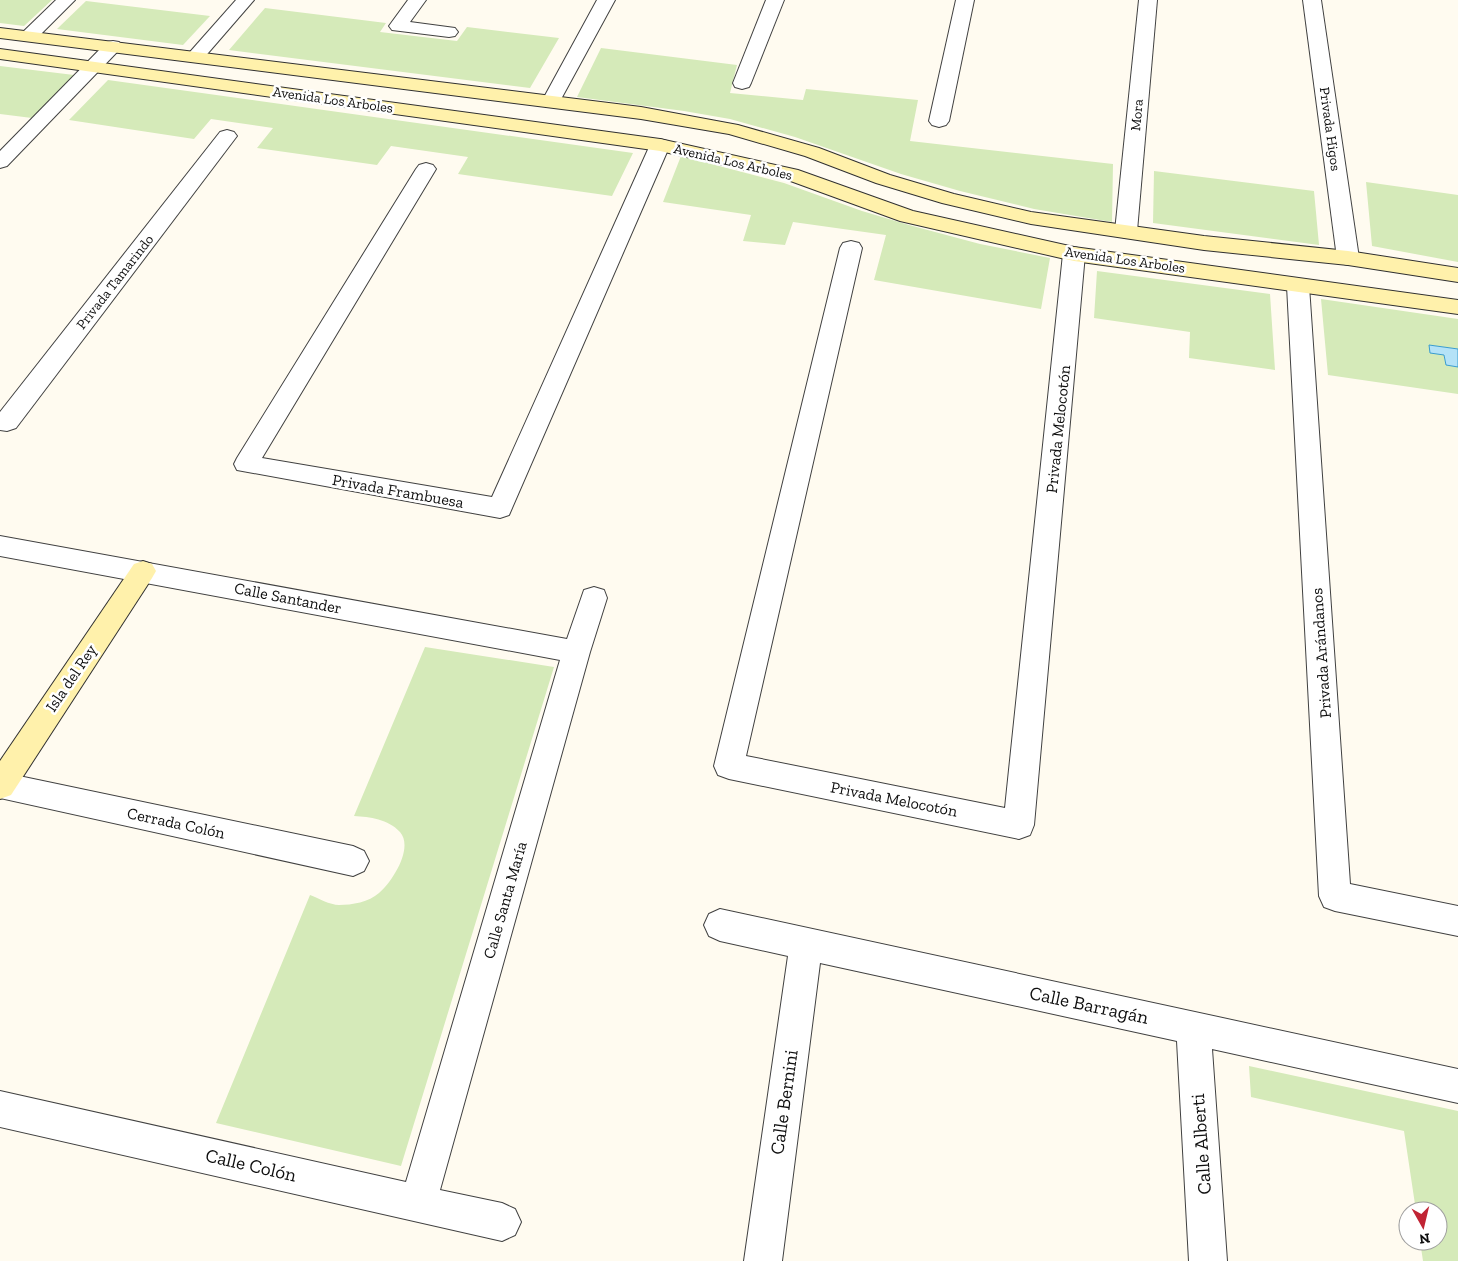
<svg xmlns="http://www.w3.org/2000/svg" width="1458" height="1261" viewBox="0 0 1458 1261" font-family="'Zilla Slab',serif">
<rect width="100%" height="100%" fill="#fffbf0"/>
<g fill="#d5eab9">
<path d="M 0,0 L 52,0 L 24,26 L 0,23 Z"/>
<path d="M 86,1 L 210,16 L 183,45 L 57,29 Z"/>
<path d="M 265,8 L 386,23 L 380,32 L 457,41 L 467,27 L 559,38 L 530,88 L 229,50 Z"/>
<path d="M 601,48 L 737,65 L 730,93 L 803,100 L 806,89 L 918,100 L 910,141 L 1113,164 L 1112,222 L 1034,209 L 960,191 L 901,174 L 795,137 L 730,119 L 684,111 L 577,97 Z"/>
<path d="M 0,66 L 74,75 L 32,118 L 0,114 Z"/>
<path d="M 108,80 L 633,153 L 612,196 L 458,174 L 468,157 L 391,146 L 377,165 L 257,148 L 273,128 L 211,119 L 194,139 L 69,120 Z"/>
<path d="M 681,156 L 784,183 L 862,211 L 909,225 L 980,244 L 1050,258 L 1041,309 L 874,280 L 886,235 L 793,222 L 785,245 L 743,241 L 751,215 L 663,202 Z"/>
<path d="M 1154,171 L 1314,191 L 1319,245 L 1153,223 Z"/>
<path d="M 1366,182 L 1458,195 L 1458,262 L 1372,246 Z"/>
<path d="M 1097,271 L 1270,294 L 1275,370 L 1189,358 L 1190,332 L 1094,318 Z"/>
<path d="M 1321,299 L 1458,319 L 1458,349 L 1429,345 L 1444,355 L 1446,365 L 1458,367 L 1458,394 L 1328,375 Z"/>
<path d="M 425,647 L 554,667 L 401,1166 L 216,1123 L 310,895 C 318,898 330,905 339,905 C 352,905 369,902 379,893 C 392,882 414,848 400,832 C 388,819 370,817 354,816 Z"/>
<path d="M 1249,1066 L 1458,1111 L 1458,1261 L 1423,1261 L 1420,1241 L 1438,1241 L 1438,1211 L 1416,1211 L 1404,1131 L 1251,1097 Z"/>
</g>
<path fill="#b4e2f7" stroke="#399ccf" d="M 1429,345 L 1458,349 L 1458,367 L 1446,365 L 1444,355 L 1430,353 Z"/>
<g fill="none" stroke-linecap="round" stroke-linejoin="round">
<defs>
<g id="street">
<path d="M 56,0 L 75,0 L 36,39 L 30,40 L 24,39 L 21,35 L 24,31 Z"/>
<path d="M 236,0 L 254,0 L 202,60 L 196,61 L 190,60 L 187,56 L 190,52 Z"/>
<path d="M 408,0 L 426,0 L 410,22 L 455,28 L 458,32 L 455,36 L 449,37 L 392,30 L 389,26 Z"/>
<path d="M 597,0 L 615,0 L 560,101 L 558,105 L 551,107 L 544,105 L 542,101 Z"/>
<path d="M 766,0 L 784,0 L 751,83 L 749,87 L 742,89 L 735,87 L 733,83 Z"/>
<path d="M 956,0 L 974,0 L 949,121 L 946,125 L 939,127 L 932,125 L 929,121 Z"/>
<path d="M 1139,0 L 1157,0 L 1137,231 L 1133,236 L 1126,238 L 1119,236 L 1115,231 Z"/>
<path d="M 1303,0 L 1321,0 L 1359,258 L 1356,263 L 1348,265 L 1340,263 L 1337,258 Z"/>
<path d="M 113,41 L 119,42 L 122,46 L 119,50 L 7,166 L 0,168 L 0,151 L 107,42 Z"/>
<path d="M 227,130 L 234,132 L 237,136 L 234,140 L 16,428 L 7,431 L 0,430 L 0,412 L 220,132 Z"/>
<path d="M 660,139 L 667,141 L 670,145 L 509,515 L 500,518 L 237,470 L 234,464 L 237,458 L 416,169 L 419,165 L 426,163 L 433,165 L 436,169 L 262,458 L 492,497 L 650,145 L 653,141 Z"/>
<path d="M 851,241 L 859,243 L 862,248 L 746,756 L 1005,808 L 1063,254 L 1066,249 L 1074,247 L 1082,249 L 1085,254 L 1034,825 L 1030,835 L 1019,839 L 729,779 L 718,775 L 714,766 L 840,248 L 843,243 Z"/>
<path d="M 1298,279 L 1306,281 L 1309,286 L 1350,884 L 1458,906 L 1458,936 L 1335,911 L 1324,907 L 1319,896 L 1287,286 L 1290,281 Z"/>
<path d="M 0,536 L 567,639 L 584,590 L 594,587 L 604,590 L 607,598 L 590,652 L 440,1190 L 502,1203 L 515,1209 L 521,1222 L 515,1235 L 502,1241 L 0,1127 L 0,1091 L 406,1182 L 560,660 L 0,556 Z"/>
<path d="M 0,772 L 353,846 L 364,851 L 369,861 L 364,871 L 353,876 L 0,798 Z"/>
<path d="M 720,909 L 1458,1069 L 1458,1103 L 1212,1049 L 1227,1261 L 1189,1261 L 1177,1041 L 820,963 L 782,1261 L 744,1261 L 788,956 L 720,941 L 709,936 L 704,925 L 709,914 Z"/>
</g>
<g id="secondary">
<path d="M 0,28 L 641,107 L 738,125 L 819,148 L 890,175 L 954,194 L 1031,212 L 1204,236 L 1348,251 L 1458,268 L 1458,282 L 1348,265 L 1204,250 L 1031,224 L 942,203 L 876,183 L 805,156 L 729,134 L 641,119 L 0,38 Z"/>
<path d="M 0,49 L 660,139 L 798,170 L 913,211 L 1074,247 L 1458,300 L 1458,314 L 1074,261 L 900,221 L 785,179 L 660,151 L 0,59 Z"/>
<path d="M 143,561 L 152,564 L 156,571 L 152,578 L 11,795 L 0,799 L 0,761 L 134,564 Z"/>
</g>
</defs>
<use href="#street" stroke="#414141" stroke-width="2"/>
<use href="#secondary" stroke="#303030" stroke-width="2"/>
<use href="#street" fill="#fff" fill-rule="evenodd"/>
<use href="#secondary" fill="#fff1ab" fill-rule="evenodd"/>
</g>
<g text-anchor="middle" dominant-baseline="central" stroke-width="5" stroke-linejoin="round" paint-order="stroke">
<g font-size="14" fill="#0e0e0e" stroke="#fff">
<text transform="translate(333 100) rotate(8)">Avenida Los Arboles</text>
<text transform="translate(1137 115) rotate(-85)">Mora</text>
<text transform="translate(1330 129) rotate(82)">Privada Higos</text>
<text transform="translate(733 162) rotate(13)">Avenida Los Arboles</text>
<text transform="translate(1125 260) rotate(8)">Avenida Los Arboles</text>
<text transform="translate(115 282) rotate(-52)">Privada Tamarindo</text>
</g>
<g font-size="16" fill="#0e0e0e" stroke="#fff">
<text transform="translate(1058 429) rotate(-84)">Privada Melocotón</text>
<text transform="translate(398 491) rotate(10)">Privada Frambuesa</text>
<text transform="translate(288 598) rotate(11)">Calle Santander</text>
<text transform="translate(1321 653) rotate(-94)">Privada Arándanos</text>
<text transform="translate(71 678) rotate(-56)">Isla del Rey</text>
<text transform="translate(894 799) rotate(11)">Privada Melocotón</text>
<text transform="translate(176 823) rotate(12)">Cerrada Colón</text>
<text transform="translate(505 900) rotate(-74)">Calle Santa María</text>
</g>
<g font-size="19" fill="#0e0e0e" stroke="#fff">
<text transform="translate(1089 1005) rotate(12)">Calle Barragán</text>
<text transform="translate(784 1102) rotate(-82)">Calle Bernini</text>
<text transform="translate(1201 1144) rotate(-94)">Calle Alberti</text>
<text transform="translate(251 1165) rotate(13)">Calle Colón</text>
</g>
</g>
<g transform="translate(1423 1226) rotate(172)"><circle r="24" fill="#ffffff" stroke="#9f9f9f"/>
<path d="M0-4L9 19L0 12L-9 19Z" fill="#c12434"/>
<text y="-8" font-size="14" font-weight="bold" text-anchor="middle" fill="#0e0e0e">N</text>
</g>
</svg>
